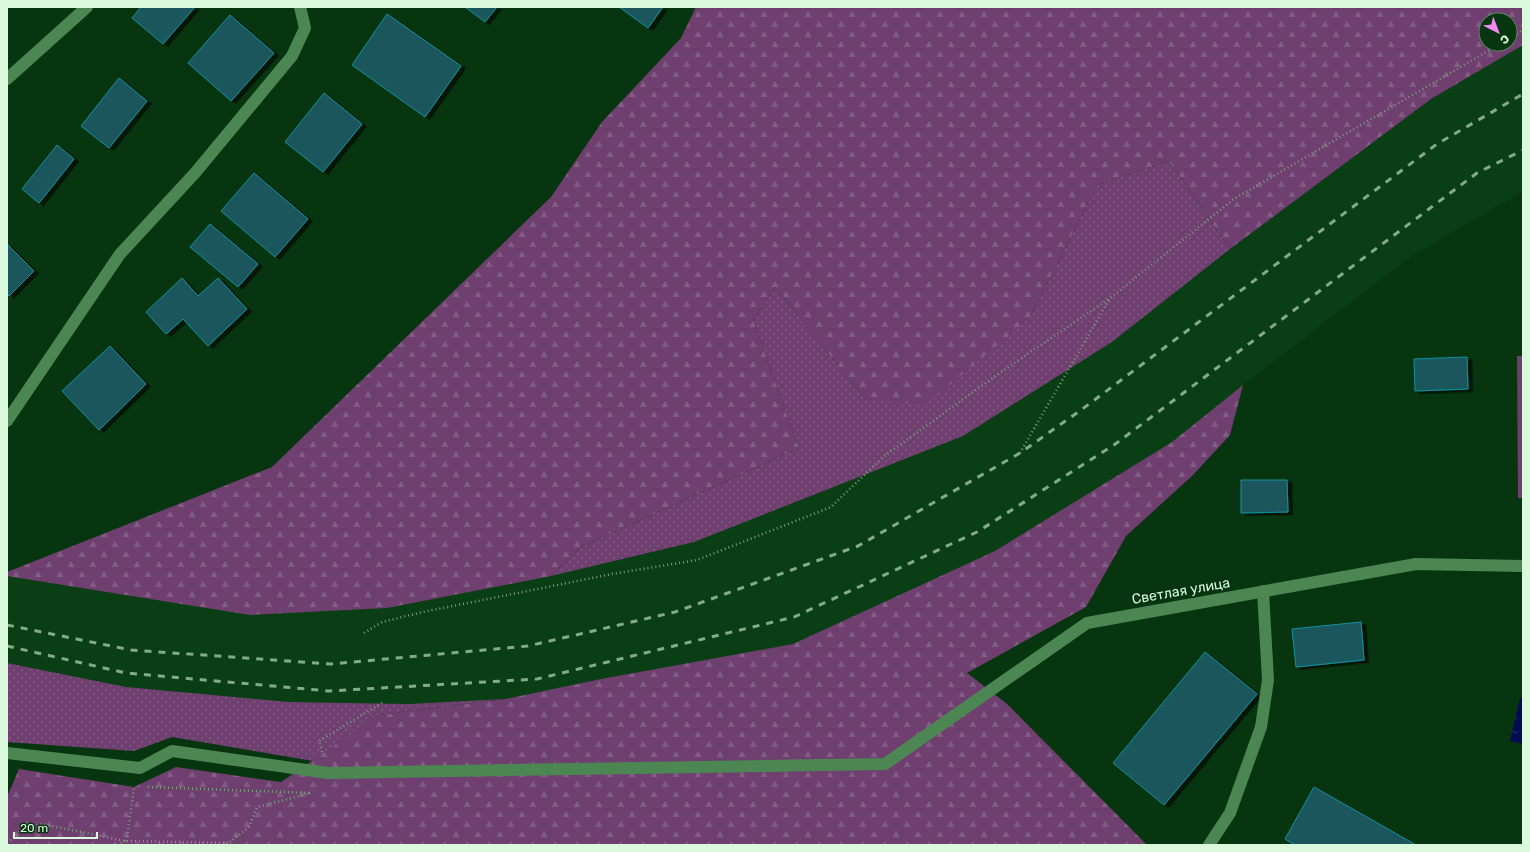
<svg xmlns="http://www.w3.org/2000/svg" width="1530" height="852" viewBox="0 0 1530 852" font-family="Rubik,sans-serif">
<defs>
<pattern id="grass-dots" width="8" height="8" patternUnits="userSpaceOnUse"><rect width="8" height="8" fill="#6f3f6f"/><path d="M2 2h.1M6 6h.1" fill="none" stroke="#835c83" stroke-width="1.8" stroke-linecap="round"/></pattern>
<pattern id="forest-firs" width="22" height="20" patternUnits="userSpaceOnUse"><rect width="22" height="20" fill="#6f3f6f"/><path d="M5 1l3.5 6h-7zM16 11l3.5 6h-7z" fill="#835c83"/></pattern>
<pattern id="water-ripples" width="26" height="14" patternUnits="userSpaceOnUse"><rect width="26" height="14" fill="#040b55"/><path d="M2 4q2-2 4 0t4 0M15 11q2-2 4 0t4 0" fill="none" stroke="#282f6d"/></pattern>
<filter id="shadow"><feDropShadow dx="4.5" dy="2.5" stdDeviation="0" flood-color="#0009"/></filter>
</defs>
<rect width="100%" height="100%" fill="#063510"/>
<path fill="#0a3f15" d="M 1523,45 L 1523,191 L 1410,257 L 1243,385 L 1172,442 L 995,551 L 793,644 L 601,679 L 505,699 L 409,704 L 288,702 L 126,687 L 7,663 L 7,576 L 250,615 L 387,608 L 551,576 L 694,542 L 963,436 L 1112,342 L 1230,249 L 1431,99 Z"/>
<g fill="url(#grass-dots)">
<path d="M 1169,161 L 1230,249 L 1112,342 L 963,436 L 694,542 L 551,576 L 581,547 L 799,448 L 753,320 L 775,287 L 866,400 L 1029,319 L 1097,185 Z"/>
<path d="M 7,663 L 126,687 L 288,702 L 409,704 L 505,699 L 379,715 L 313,761 L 172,737 L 134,751 L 7,742 Z"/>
</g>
<g fill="url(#forest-firs)" fill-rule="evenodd">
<path d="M 696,7 L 1523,7 L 1523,45 L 1431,99 L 1230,249 L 1169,161 L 1097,185 L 1029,319 L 925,405 L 866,400 L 775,287 L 753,320 L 799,448 L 581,547 L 551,576 L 387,608 L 250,615 L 7,576 L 7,572 L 272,467 L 551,197 L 602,122 L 681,38 ZM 1486,20 L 1510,20 L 1510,44 L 1486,44 Z"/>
<path d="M 1243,385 L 1230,435 L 1192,476 L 1126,536 L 1086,607 L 967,673 L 1006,703 L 1147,845 L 7,845 L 7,797 L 19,769 L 134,787 L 176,767 L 281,782 L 379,715 L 505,699 L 601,679 L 793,644 L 995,551 L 1172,442 Z"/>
</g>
<path fill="#6f3f6f" d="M 1517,356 L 1523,356 L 1523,498 L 1518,498 Z"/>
<path fill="url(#water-ripples)" d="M 1520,698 L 1523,699 L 1523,744 L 1510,741 Z"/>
<g fill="#1b565d" stroke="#11929f" filter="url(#shadow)">
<path d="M 141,7 L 195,7 L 163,44 L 132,18 Z"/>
<path d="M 465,7 L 497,7 L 485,22 Z"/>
<path d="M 619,7 L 663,7 L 648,28 Z"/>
<path d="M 387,14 L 461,66 L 425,117 L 352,65 Z"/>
<path d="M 230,15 L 274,53 L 231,101 L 188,63 Z"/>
<path d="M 119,78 L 147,101 L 109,148 L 81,126 Z"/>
<path d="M 324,93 L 362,124 L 323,172 L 285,142 Z"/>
<path d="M 57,145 L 74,159 L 39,203 L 22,189 Z"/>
<path d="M 254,173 L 308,219 L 275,257 L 221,211 Z"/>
<path d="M 210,224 L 258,264 L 238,287 L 190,247 Z"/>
<path d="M 7,244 L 34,271 L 9,296 L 7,293 Z"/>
<path d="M 182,278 L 198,296 L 218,278 L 247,309 L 208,346 L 183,319 L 166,334 L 146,312 Z"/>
<path d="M 110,346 L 146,384 L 99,430 L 62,391 Z"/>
<path d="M 1467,357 L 1468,389 L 1415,391 L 1414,359 Z"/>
<path d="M 1241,480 L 1287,480 L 1288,512 L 1241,513 Z"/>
<path d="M 1361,622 L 1364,660 L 1296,667 L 1292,629 Z"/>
<path d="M 1205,652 L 1257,694 L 1164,805 L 1113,763 Z"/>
<path d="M 1314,787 L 1416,845 L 1295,845 L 1285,839 Z"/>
</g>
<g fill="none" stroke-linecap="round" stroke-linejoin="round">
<g stroke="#799f7e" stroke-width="2.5" stroke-dasharray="1 3" stroke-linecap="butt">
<path d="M 1510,38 L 1523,30"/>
<path d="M 1020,453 L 1110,298 L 1234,199 L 1500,44"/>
<path d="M 364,633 L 382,622 L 423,612 L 612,574 L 697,560 L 831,507 L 883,457 L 994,377 L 1110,298"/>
<path d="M 322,752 L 319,741 L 382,703"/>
<path d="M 148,787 L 311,793 L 257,807 L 249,827 L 226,845"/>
<path d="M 7,843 L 25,827 L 42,824 L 125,841 L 228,843 L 232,845"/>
<path d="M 117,845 L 125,841"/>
<path d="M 126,845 L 134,788"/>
</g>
<g stroke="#4c8753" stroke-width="12">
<path d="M 7,421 L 120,254 L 195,173 L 292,56 L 305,28 L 300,7"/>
<path d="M 1209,845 L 1230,813 L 1261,727 L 1268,680 L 1263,591"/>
</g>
<g stroke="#4c8753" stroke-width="12">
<path d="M 7,79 L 87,7"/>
<path d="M 7,753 L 140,768 L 172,751 L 328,773 L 885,764 L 1087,623 L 1416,564 L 1523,566"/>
</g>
<g stroke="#85aa8a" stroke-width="3" stroke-dasharray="7 7" stroke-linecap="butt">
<path d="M 7,625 L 131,650 L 331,664 L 528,646 L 675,612 L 858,546 L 1020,453 L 1081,410 L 1437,144 L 1523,94"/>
<path d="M 7,646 L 126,673 L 329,691 L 537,679 L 794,617 L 977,532 L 1114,445 L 1477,173 L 1523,150"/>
</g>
</g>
<g text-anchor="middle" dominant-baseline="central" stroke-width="4" stroke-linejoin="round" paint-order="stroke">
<g font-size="14" fill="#daf9dc" stroke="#063510">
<text transform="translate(1181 591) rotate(-10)">Светлая улица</text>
</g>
</g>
<rect width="1530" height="852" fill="none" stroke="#daf9dc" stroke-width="16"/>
<g transform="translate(1498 32) rotate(138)"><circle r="19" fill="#063510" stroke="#5b8362"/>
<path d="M0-3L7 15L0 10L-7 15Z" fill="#f28af3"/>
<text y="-6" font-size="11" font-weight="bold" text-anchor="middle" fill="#daf9dc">С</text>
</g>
<path d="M14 832v6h83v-6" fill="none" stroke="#daf9dc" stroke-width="2"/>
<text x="20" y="832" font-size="12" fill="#daf9dc" stroke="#063510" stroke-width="3" paint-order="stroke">20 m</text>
</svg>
